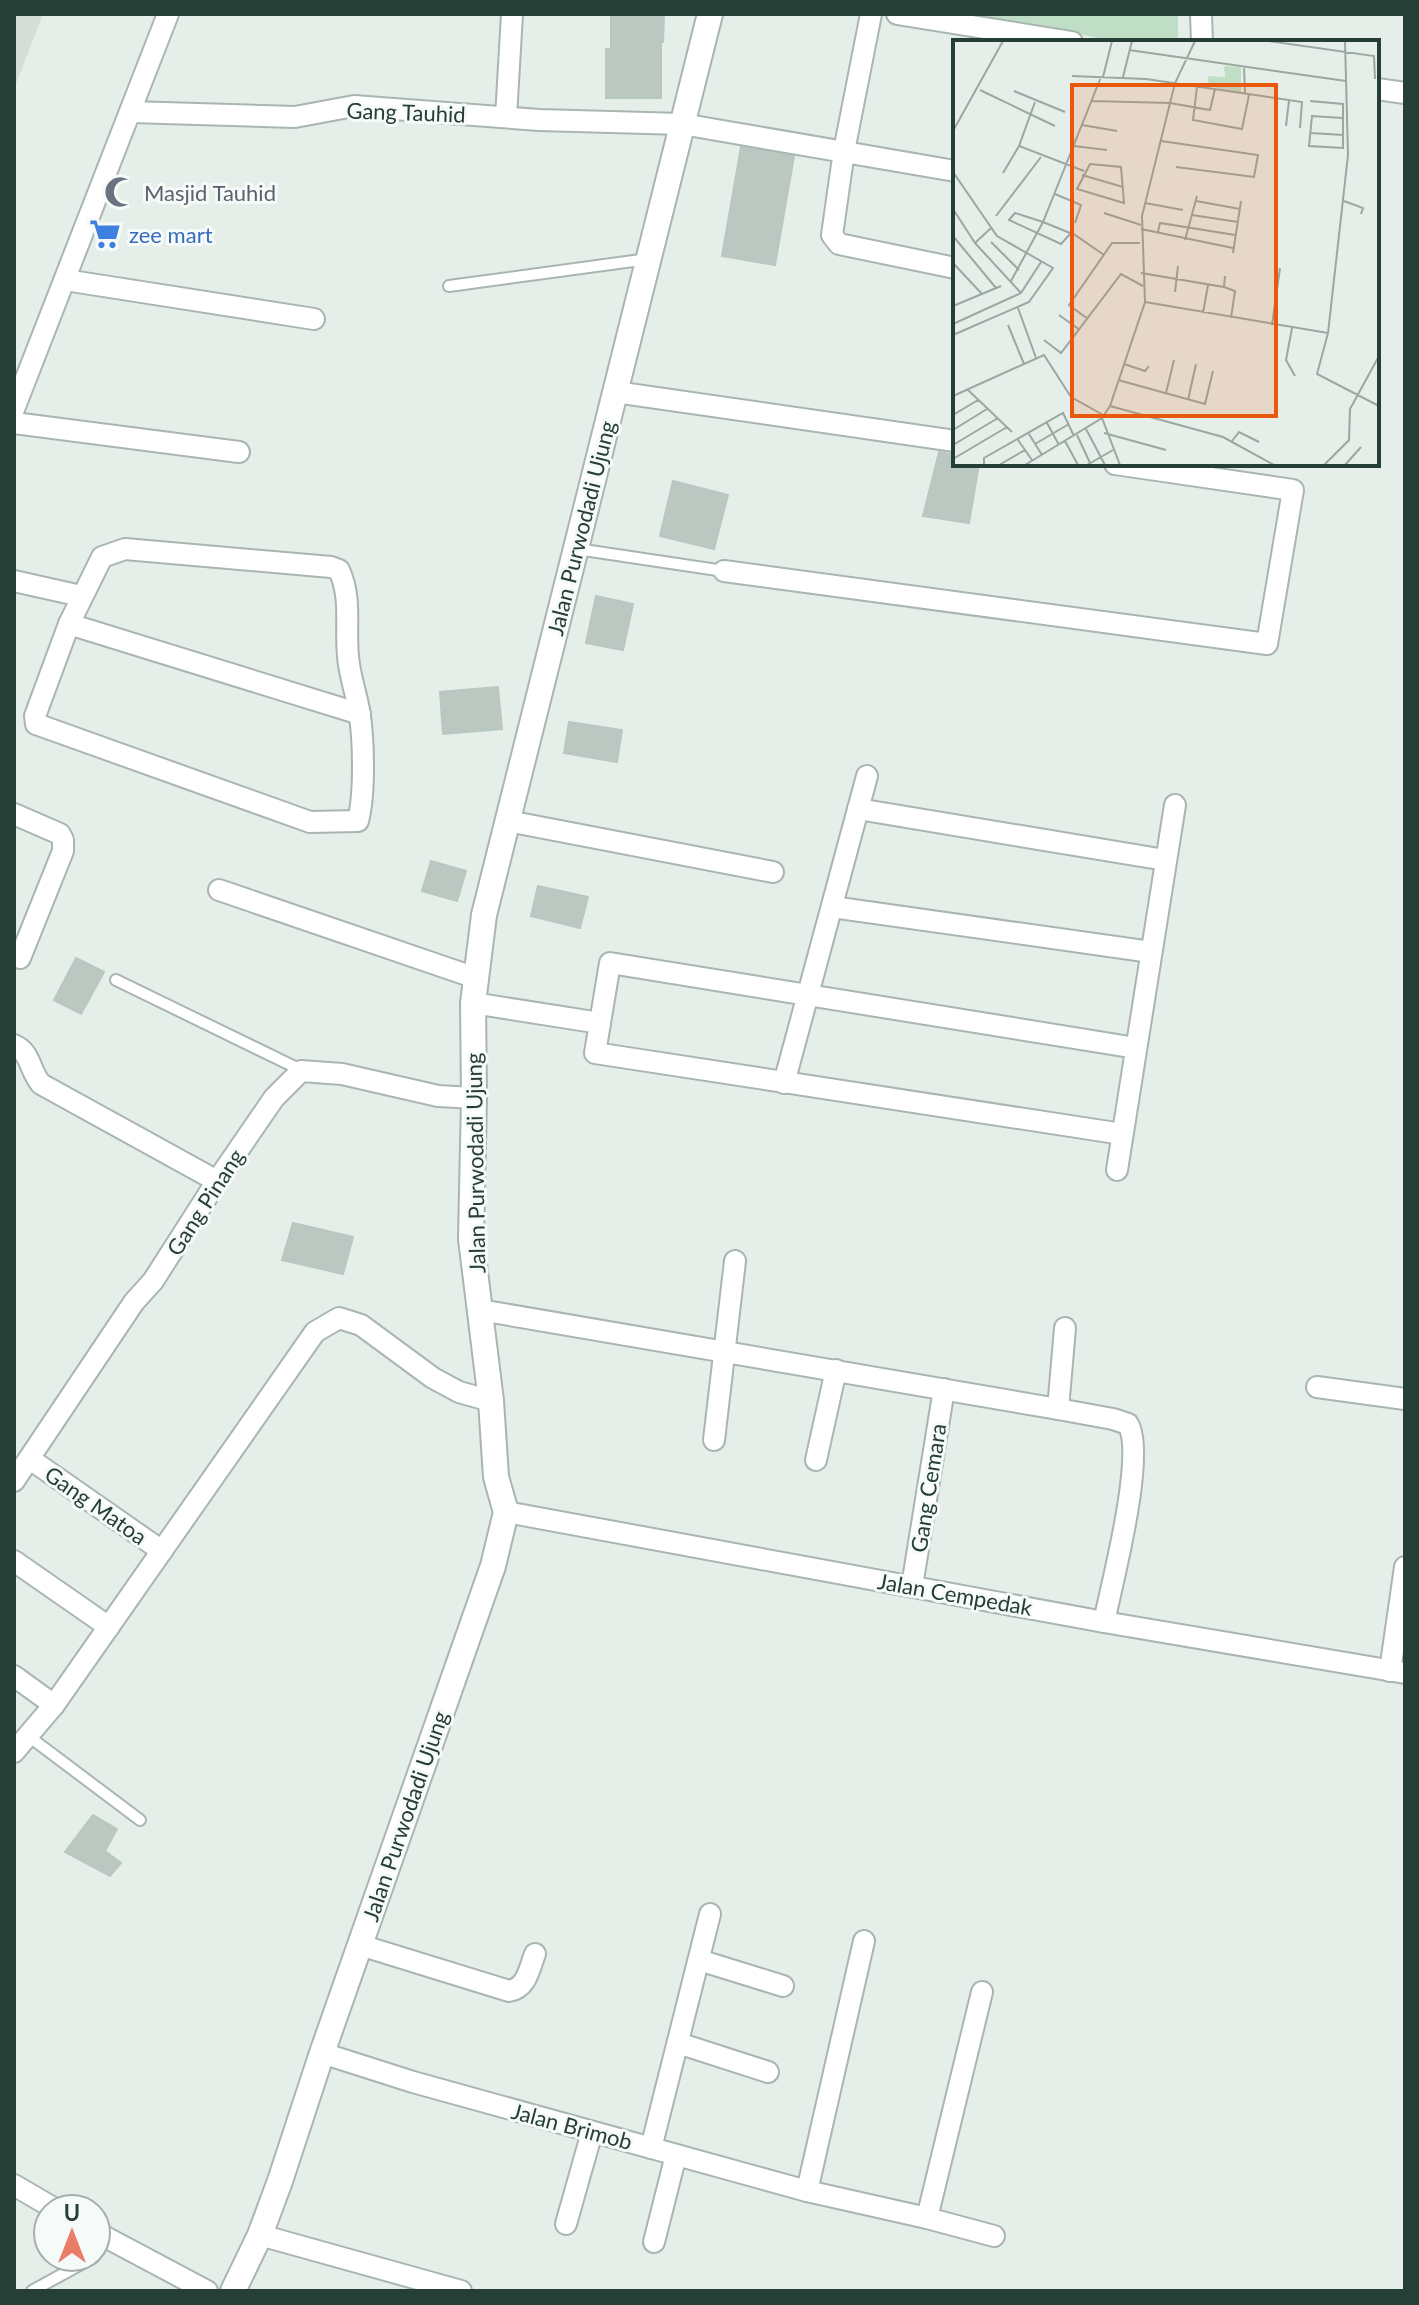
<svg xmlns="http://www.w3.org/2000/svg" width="1419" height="2305" viewBox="0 0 1419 2305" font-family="Lato,sans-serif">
<rect width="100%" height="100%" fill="#e6eee9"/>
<path fill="#d4ddd8" d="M 14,14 L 43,14 L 14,89 Z"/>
<path fill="#c0ddc6" d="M 972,14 L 1178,14 L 1178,42 L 1120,42 Z"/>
<g fill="#bbc8c2" stroke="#b8c7c0" stroke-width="2">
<path d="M 611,14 L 664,14 L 663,42 L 661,42 L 661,98 L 606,98 L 606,49 L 611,49 Z"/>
<path d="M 741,147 L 794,156 L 775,265 L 722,256 Z"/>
<path d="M 939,452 L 955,455 L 955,464 L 979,464 L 969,523 L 923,516 Z"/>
<path d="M 673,481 L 728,495 L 714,549 L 660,536 Z"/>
<path d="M 596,596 L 633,604 L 623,650 L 586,643 Z"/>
<path d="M 498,687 L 502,729 L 443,734 L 440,692 Z"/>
<path d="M 569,722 L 622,730 L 617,762 L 564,753 Z"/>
<path d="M 431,861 L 466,871 L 457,901 L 422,891 Z"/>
<path d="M 538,886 L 588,897 L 580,928 L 531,916 Z"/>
<path d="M 76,958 L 104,972 L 81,1014 L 54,1000 Z"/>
<path d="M 293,1223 L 353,1237 L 343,1274 L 282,1260 Z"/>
<path d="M 93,1815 L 117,1829 L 105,1851 L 121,1863 L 110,1876 L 65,1852 Z"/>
</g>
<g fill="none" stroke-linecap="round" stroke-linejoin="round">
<defs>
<g id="service">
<path d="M 449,286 L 648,259"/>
<path d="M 577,549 L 724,571"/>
<path d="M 116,980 L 301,1070"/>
<path d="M 27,1735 L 140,1820"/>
<path d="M 32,2291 L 94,2257"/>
</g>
<g id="minor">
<path d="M 871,14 L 844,151 L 832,235 L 839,244 L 955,268"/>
<path d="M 897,14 L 1072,42"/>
<path d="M 1201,14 L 1202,42"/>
<path d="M 1377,89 L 1405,93"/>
<path d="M 130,112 L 295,117 L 354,106 L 539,120 L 682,124 L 955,171"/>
<path d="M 506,117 L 512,14"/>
<path d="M 65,280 L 314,319"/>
<path d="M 615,392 L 955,441"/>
<path d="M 14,409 L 168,14"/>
<path d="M 14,423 L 239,452"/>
<path d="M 125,549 L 331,567 L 339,570 C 352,598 345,626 348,656 C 349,674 356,692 359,710 C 364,739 365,794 358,821 L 310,822 L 36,724 L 35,716 L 69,624 L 102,557 Z"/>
<path d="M 724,571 L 1267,644 L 1293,490 L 1115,464"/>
<path d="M 14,581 L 81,596"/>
<path d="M 69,624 L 360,714"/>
<path d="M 858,809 L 1165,860"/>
<path d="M 14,814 L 60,834 L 63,840 L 63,851 L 20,958"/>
<path d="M 508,821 L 773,872"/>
<path d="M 219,890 L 476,978"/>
<path d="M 832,907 L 1151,952"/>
<path d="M 473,1003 L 600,1023"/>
<path d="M 14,1045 C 31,1052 30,1072 41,1084 L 217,1181"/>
<path d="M 784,1083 L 867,776"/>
<path d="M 1122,1134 L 595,1053 L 610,963 L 1136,1048"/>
<path d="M 1117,1170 L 1175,805"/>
<path d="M 480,1310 L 1058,1409 L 1065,1328"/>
<path d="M 1317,1387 L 1405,1399"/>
<path d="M 1058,1409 L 1113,1419 L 1128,1424 C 1146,1455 1112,1583 1104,1622"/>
<path d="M 714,1440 L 735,1261"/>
<path d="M 30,1459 L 162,1551"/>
<path d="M 816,1460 L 836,1370"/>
<path d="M 14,1481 L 134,1302 L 153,1281 L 217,1181 L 274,1098 L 301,1071 L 342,1074 L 438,1096 L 474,1098"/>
<path d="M 506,1512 L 1104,1622 L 1405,1673"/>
<path d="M 14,1561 L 109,1627"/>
<path d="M 912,1586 L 944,1389"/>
<path d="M 1390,1671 L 1405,1567"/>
<path d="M 14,1676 L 54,1705"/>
<path d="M 14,1752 L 54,1705 L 315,1332 L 339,1318 L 361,1325 L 433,1378 L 459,1392 L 491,1401"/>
<path d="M 360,1945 L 509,1991 C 527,1988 529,1969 535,1954"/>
<path d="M 699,1960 L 783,1986"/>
<path d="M 678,2043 L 768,2072"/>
<path d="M 322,2053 L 413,2082 L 807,2191 L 927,2218 L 982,1992"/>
<path d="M 651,2148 L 710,1914"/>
<path d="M 14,2185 L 55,2209"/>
<path d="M 807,2191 L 864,1941"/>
<path d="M 927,2218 L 994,2236"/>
<path d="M 566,2224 L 592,2132"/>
<path d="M 96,2232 L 207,2291"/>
<path d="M 260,2235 L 461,2291"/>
<path d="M 654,2242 L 676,2155"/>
</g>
<path id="tertiary" d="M 233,2291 L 260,2235 L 280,2181 L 322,2053 L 493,1566 L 506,1512 L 496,1477 L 491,1401 L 471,1239 L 474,1098 L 473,1003 L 484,915 L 710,14"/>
</defs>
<use href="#service" stroke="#a9b6b0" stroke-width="14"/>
<use href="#minor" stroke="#a9b6b0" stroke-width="24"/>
<use href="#tertiary" stroke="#a9b6b0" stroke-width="28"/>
<use href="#service" stroke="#fff" stroke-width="10"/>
<use href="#minor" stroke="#fff" stroke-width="20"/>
<use href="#tertiary" stroke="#fff" stroke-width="24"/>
</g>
<defs>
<symbol id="mosque-bare" viewBox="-9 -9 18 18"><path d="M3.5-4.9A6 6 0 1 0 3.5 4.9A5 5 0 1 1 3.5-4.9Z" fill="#6b7280" stroke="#f6faf8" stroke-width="2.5" paint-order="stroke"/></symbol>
<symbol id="supermarket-bare" viewBox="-9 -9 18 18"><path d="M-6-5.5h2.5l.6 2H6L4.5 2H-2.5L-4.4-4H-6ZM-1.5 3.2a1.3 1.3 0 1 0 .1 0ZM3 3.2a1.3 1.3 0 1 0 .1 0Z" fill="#3f7fe0" stroke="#f6faf8" stroke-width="2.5" paint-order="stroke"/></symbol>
</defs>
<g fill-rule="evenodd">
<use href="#mosque-bare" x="98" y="170" width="44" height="44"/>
<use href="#supermarket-bare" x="83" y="212" width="44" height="44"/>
</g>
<g text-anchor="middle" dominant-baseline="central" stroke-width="6" stroke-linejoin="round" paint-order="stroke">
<g font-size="22" fill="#263f36" stroke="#f6faf8">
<text transform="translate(406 112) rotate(2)">Gang Tauhid</text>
<text transform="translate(581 528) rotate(-76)">Jalan Purwodadi Ujung</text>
<text transform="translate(475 1163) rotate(-91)">Jalan Purwodadi Ujung</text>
<text transform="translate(205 1202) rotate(-57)">Gang Pinang</text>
<text transform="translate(928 1488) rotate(-81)">Gang Cemara</text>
<text transform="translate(96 1505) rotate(35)">Gang Matoa</text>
<text transform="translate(955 1594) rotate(10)">Jalan Cempedak</text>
<text transform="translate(405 1816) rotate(-71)">Jalan Purwodadi Ujung</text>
<text transform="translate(572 2126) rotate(15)">Jalan Brimob</text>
</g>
<g font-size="22" fill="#5b616d" stroke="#f6faf8" text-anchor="start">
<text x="144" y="192">Masjid Tauhid</text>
</g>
<g font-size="22" fill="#366cbe" stroke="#f6faf8" text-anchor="start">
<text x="129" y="234">zee mart</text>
</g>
</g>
<g transform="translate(953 40)">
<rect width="426" height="426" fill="#e6eee9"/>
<path d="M 271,26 L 288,27 L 288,53 L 255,46 L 255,36 L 272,37 Z" fill="#c0ddc6"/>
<path fill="none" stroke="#99a8a1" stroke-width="2" d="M 316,1 L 421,16 L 422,39M 392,1 L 395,115 L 375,293 L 364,334 L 426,366M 176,10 L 393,41M 291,26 L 292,54M 119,36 L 193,39 L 349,62 L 347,88M 150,37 L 159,1M 170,37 L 179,1M 244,47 L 240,80 L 289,89 L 296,55M 27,50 L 102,86M 61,51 L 112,72M 138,61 L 217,63 L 257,70 L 262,49M 357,61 L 390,64 L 390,108 L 356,106 L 359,76 L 390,78M 82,62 L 66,106 L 131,131M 129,85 L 164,91M 333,86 L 336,61M 0,91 L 50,1M 357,93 L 391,95M 208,101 L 305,115 L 301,137 L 223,127M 121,106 L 154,110M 137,124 L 168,127 L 171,163 L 124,149 ZM 0,132 L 44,196 L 100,228 L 76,262 L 0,295M 50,133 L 66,106M 129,135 L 170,147M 102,154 L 128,165 L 122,183M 243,161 L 287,169M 391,161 L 410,168 L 408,174M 192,163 L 230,170M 0,169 L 22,203 L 38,188M 151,173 L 188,185M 239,175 L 285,182M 43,176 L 88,117M 188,189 L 280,208M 205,192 L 207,183 L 282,195M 117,194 L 108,204 L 56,180 L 62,173 L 90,182 L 122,195 L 151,215M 0,196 L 43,248M 232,200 L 244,156M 38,202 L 66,230M 22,203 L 68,253M 280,213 L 288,161M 0,223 L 29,254M 188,233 L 271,247 L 272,236M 58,241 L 90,182 L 148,37M 271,247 L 282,251 L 278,278M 222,252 L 225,226M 192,262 L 375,293M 0,266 L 48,246M 65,268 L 83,318M 250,273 L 255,245M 106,275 L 127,290M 135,279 L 116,265 L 159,203 L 187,203M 0,284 L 68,253 L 88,222M 55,285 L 71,324M 319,285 L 327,228M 339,288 L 333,320 L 342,336M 91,300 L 108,313 L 168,234 L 190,246M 171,324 L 192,331 L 196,326M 165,340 L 252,364 L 260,331M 14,349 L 59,392M 213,353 L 221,320M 0,356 L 91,315 L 118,357 L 152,376M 235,360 L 243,324M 157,366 L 270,397 L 321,425M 0,375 L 25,360M 149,378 L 167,425M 94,383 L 106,405M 133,389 L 152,425M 0,390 L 34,369M 151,393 L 213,410M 76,394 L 89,415M 124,395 L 138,425M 65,400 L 79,420M 112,401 L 125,425M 279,401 L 286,392 L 306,402M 82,404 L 116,384M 0,405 L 45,378M 0,419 L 54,387M 31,425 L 31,418 L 110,373 L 121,396M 46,425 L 72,410M 72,425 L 149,378 L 157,366 L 192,262 L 189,176 L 222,43 L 242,1M 134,425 L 160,410M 371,425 L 396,400 L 397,369 L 426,316M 392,425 L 408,407"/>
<path fill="#e8590c" fill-opacity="0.15" stroke="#e8590c" stroke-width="4" d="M 119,45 L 323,45 L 323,376 L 119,376 Z"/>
<rect width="426" height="426" fill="none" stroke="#263f36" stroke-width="4"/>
</g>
<rect width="1419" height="2305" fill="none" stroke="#263f36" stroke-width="32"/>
<g transform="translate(72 2233)"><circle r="38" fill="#f6faf8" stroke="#a3afaa" stroke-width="2"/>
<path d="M0-6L14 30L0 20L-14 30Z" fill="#e97e68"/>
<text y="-12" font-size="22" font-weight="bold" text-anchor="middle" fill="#263f36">U</text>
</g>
</svg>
